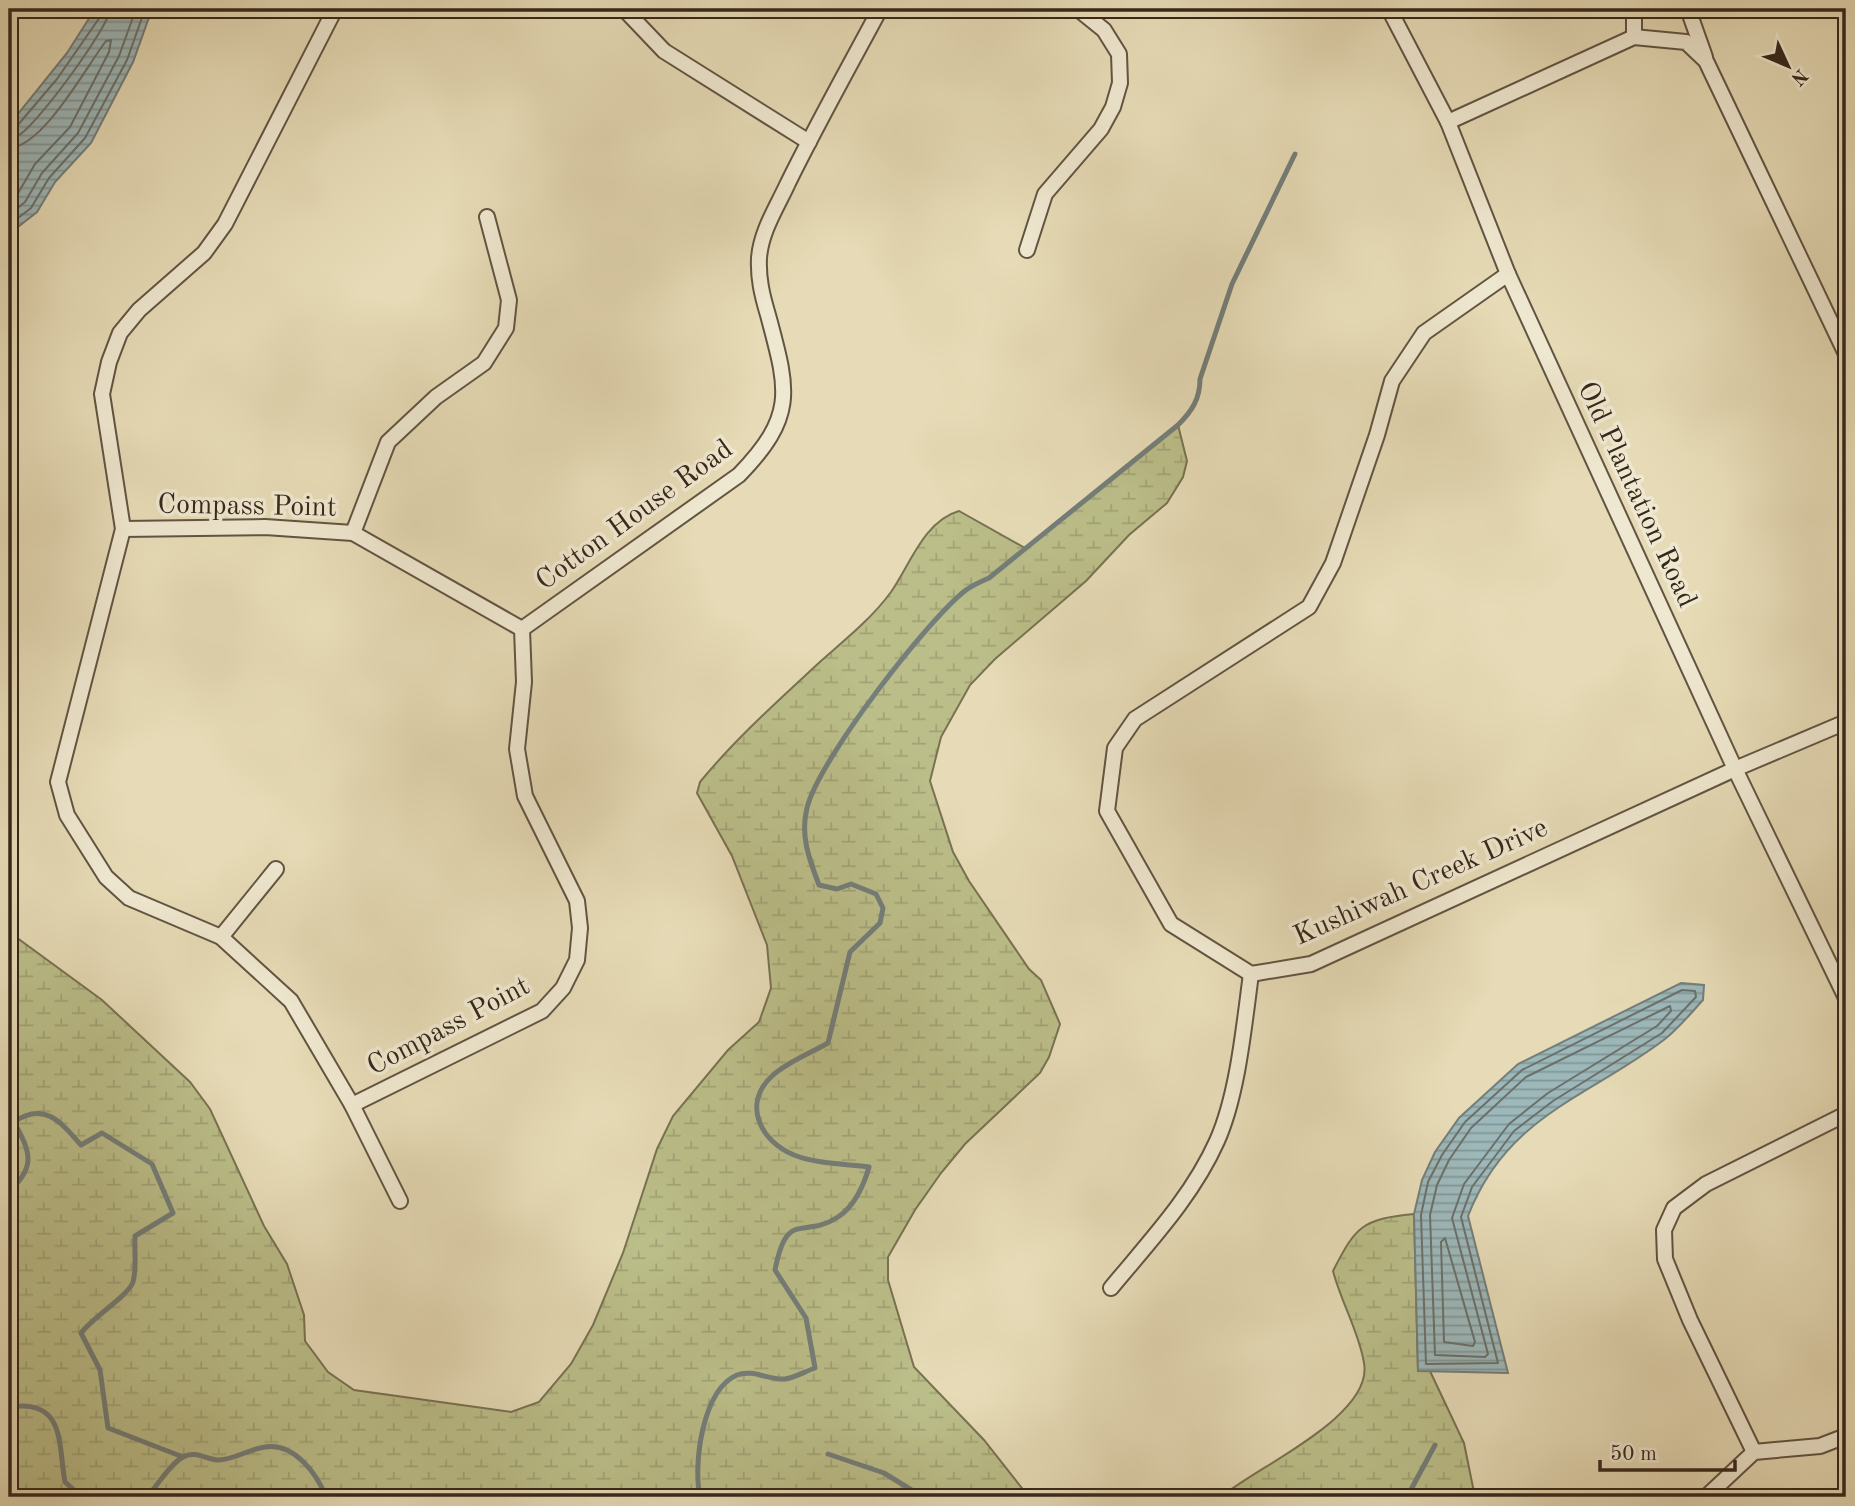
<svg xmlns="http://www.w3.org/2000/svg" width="1855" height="1506" viewBox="0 0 1855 1506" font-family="'Old Standard TT',serif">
<defs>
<pattern id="wetland-marsh" width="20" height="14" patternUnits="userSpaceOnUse" patternTransform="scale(1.75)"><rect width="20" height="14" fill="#bbbe89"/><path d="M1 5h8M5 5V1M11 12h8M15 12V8" fill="none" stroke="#a1a376"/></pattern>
<pattern id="water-rules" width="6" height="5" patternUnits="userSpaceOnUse" patternTransform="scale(1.75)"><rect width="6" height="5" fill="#9db8ba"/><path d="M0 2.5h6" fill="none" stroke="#819696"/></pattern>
</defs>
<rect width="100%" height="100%" fill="#e6dbb6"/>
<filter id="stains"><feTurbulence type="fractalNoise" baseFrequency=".00286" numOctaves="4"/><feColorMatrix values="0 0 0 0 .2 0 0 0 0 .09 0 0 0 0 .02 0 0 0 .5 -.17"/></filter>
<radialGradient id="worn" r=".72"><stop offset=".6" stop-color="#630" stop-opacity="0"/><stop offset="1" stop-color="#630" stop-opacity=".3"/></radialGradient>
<g fill="url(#wetland-marsh)" stroke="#787252" stroke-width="2">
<path d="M 1178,425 L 1187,461 L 1183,477 L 1167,503 L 1129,535 L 1086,581 L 995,659 L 970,685 L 941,737 L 930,781 L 953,852 L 969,881 L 1029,969 L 1041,980 L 1060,1024 L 1049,1057 L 1040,1073 L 965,1144 L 941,1173 L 915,1210 L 888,1257 L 888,1280 L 914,1367 L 984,1440 L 1029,1497 L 9,1497 L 9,932 L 102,1000 L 190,1082 L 210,1109 L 264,1226 L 287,1264 L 304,1315 L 305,1341 L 328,1372 L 354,1390 L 511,1412 L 539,1402 L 571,1364 L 593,1325 L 623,1253 L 657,1149 L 673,1116 L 728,1050 L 759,1022 L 771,988 L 767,945 L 732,856 L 697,793 L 700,782 C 736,738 780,699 822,660 C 846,639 872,618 891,592 C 910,565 924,521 959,511 L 1025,548 Z"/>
<path d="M 1414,1214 L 1418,1371 L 1430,1371 L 1464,1443 L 1475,1497 L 1221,1497 C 1256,1467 1374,1416 1364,1363 C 1359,1332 1341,1302 1333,1271 C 1356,1226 1362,1219 1414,1214 Z"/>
</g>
<g fill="url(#water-rules)" stroke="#747e7a" stroke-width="2">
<path d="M 95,9 L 152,9 L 133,62 L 91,143 L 55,182 L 37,212 L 9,234 L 9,125 L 67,53 Z"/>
<path d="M 1681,983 L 1704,985 L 1703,1000 C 1691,1013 1679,1028 1665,1039 C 1588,1098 1507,1115 1468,1216 L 1508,1373 L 1418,1371 L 1414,1214 L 1422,1180 L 1435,1152 L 1459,1118 L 1518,1064 Z"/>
</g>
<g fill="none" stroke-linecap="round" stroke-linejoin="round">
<g stroke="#6a706a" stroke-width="2">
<path d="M 9,128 L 17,126 L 57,79 L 100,17 L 102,9"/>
<path d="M 9,137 C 13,137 15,137 19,135 C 36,126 110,26 110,9"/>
<path d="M 9,148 C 43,147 86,67 106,41 L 111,40 L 109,52 L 70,127 L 35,164 L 17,195 L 9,202"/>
<path d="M 9,215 L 25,202 L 42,173 L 78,133 L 119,56 L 136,9"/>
<path d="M 9,225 L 31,208 L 49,178 L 85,138 L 127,60 L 145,9"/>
<path d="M 1682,990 L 1695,991 L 1696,997 L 1662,1033 L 1553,1101 L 1514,1131 L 1472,1187 L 1461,1217 L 1498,1363 L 1426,1364 L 1421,1215 L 1428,1182 L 1442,1155 L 1465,1122 L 1522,1070 Z"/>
<path d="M 1670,1006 L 1671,1011 L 1657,1026 L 1548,1093 L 1509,1124 L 1464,1184 L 1452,1218 L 1488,1354 L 1485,1357 L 1435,1355 L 1430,1215 L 1437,1185 L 1449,1160 L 1471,1128 L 1526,1077 Z"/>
<path d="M 1445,1238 L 1475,1342 L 1473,1346 L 1444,1342 L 1441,1242 Z"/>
</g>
<g stroke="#747e7a" stroke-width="5">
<path d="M 9,1191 C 37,1167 30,1151 14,1122 C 44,1101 61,1122 81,1145 L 102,1133 L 152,1164 L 173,1213 L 135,1236 C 134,1250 137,1268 133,1282 C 128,1296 93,1317 81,1333 L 100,1370 L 108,1428 L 183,1457"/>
<path d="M 9,1407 C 66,1398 58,1445 65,1482 L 82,1497"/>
<path d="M 828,1454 L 884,1473 L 923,1497"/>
<path d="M 147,1497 C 157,1486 169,1465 183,1457 C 195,1450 207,1460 219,1460 C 236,1459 249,1449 265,1447 C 294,1442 317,1474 326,1497"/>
<path d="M 700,1497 C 693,1465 702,1390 737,1375 C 753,1369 768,1380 785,1379 C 794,1378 806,1371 815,1368 L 806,1318 L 775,1270 C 787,1208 803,1240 838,1217 C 854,1207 864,1185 869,1167 C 846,1164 816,1164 794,1155 C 760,1141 742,1104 772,1076 C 787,1062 811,1053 828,1043 L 850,952 L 880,923 L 883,908 L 876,894 L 851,884 L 837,889 L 819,885 C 809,859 800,835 807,808 C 818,761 927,620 966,590 C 973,585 982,581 989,578 L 1178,425 C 1192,411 1200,399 1200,379 L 1232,284 L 1295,154"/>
<path d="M 1407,1497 L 1435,1445"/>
</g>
<defs>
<g id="street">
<path d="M 335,9 L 225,224 L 204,253 L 139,310 L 120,333 L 109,362 L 102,394 L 123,529 L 58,782 L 67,815 L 106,877 L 129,898 L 221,937 L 291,1001 L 352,1105 L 400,1201"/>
<path d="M 624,9 L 664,51 L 809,142"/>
<path d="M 1389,9 L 1448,122 L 1508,274 L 1735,769 L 1846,998"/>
<path d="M 1688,9 L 1705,57"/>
<path d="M 1634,37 L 1634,16 L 1637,9"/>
<path d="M 1448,122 L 1634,37 L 1686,42 L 1706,61 L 1846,354"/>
<path d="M 1027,250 L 1045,194 L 1101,129 L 1113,107 L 1120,83 L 1119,54 L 1104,30 L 1078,9"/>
<path d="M 1508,274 L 1424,333 L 1392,381 L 1377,435 L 1333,563 L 1309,607 L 1135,719 L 1115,748 L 1107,811 L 1171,924 L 1251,974 L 1311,964 L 1735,769 L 1846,722"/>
<path d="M 123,529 L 265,527 L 353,533 L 522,629 L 524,682 L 517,749 L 525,796 L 577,901 L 580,928 L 577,960 L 563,988 L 542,1011 L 352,1105"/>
<path d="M 353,533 L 388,442 L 436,397 L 484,363 L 506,328 L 509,300 L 487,217"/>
<path d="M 522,629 L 739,475 C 797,415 788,390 768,315 C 762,295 758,278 759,258 C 761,231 777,207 788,183 C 817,124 849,67 880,9"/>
<path d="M 221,937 L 276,869"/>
<path d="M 1111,1288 C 1149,1242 1192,1197 1217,1141 C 1238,1094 1244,1025 1251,974"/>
<path d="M 1754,1452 L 1690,1320 L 1665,1259 L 1664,1230 L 1674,1208 L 1706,1184 L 1846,1114"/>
<path d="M 1706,1497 L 1754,1452 L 1820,1446 L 1846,1436"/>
</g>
</defs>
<use href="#street" stroke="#625442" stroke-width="18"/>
<use href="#street" stroke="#efe8d0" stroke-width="14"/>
</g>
<g text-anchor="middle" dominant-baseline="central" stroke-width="7" stroke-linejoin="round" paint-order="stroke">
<g font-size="28" fill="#36271b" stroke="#efe8d0">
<text transform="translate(1636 495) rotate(65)">Old Plantation Road</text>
<text transform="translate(247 507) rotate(1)">Compass Point</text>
<text transform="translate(635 516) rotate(-36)">Cotton House Road</text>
<text transform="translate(1421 883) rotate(-24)">Kushiwah Creek Drive</text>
<text transform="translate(449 1027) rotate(-28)">Compass Point</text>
</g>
</g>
<rect width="1855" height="1506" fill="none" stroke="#e6dbb6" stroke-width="35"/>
<rect x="10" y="10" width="1834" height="1485" fill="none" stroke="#36271b" stroke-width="3.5"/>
<rect x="18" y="18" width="1820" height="1471" fill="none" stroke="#36271b" stroke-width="2"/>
<g transform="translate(1788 66) rotate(134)" stroke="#efe8d0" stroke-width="5" paint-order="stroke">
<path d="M0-5L12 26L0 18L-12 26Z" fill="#36271b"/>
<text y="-10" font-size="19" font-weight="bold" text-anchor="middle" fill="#36271b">N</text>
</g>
<path d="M1600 1460v10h135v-10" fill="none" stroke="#36271b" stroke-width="3.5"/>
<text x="1610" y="1460" font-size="21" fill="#36271b" stroke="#efe8d0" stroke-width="5" paint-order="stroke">50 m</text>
<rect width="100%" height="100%" filter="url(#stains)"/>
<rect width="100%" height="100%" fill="url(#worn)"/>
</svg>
